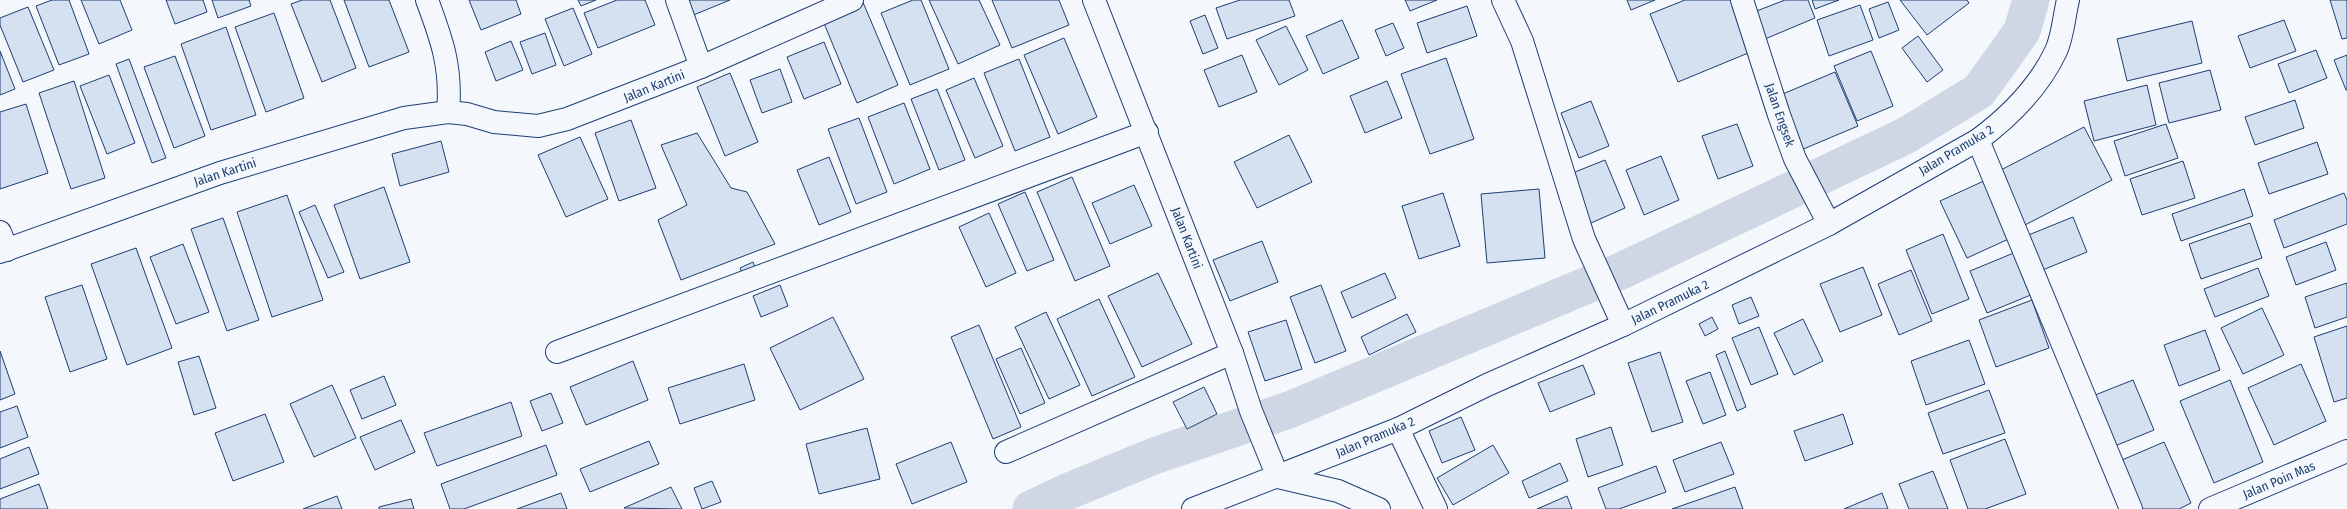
<svg xmlns="http://www.w3.org/2000/svg" width="2347" height="509" viewBox="0 0 2347 509" font-family="'Fira Sans Condensed',sans-serif">
<rect width="100%" height="100%" fill="#f4f7fb"/>
<g fill="none" stroke-linecap="round" stroke-linejoin="round">
<path stroke="#cfd7e4" stroke-width="37" d="M 1031,509 L 1069,491 L 1154,456 L 1289,410 L 1621,271 L 1905,136 L 1979,91 L 2022,31 L 2031,0"/>
</g>
<g fill="#d5e0f0" stroke="#1d3f73">
<path d="M 52,0 L 69,0 L 89,54 L 59,65 L 36,6 Z"/>
<path d="M 81,0 L 120,0 L 132,30 L 99,44 Z"/>
<path d="M 166,0 L 203,0 L 207,12 L 175,24 Z"/>
<path d="M 212,0 L 249,0 L 251,6 L 218,18 Z"/>
<path d="M 302,0 L 330,0 L 356,68 L 322,82 L 291,4 Z"/>
<path d="M 344,0 L 389,0 L 409,52 L 369,67 Z"/>
<path d="M 469,0 L 516,0 L 521,14 L 481,30 Z"/>
<path d="M 578,0 L 596,0 L 581,6 Z"/>
<path d="M 617,0 L 645,0 L 655,25 L 598,48 L 584,13 Z"/>
<path d="M 684,0 L 730,0 L 691,16 Z"/>
<path d="M 862,0 L 898,85 L 857,103 L 821,16 Z"/>
<path d="M 913,0 L 921,0 L 949,69 L 910,85 L 881,13 Z"/>
<path d="M 929,0 L 979,0 L 1000,45 L 958,64 Z"/>
<path d="M 992,0 L 1059,0 L 1069,25 L 1012,48 Z"/>
<path d="M 1240,0 L 1289,0 L 1295,16 L 1227,39 L 1216,8 Z"/>
<path d="M 1405,0 L 1437,0 L 1410,11 Z"/>
<path d="M 1627,0 L 1655,0 L 1631,10 Z"/>
<path d="M 1685,0 L 1732,0 L 1753,51 L 1678,82 L 1650,14 Z"/>
<path d="M 1785,0 L 1808,0 L 1815,18 L 1765,39 L 1754,12 Z"/>
<path d="M 1812,0 L 1839,0 L 1815,9 Z"/>
<path d="M 1900,0 L 1967,0 L 1969,3 L 1927,35 Z"/>
<path d="M 2330,0 L 2347,0 L 2347,38 L 2342,39 Z"/>
<path d="M 1888,2 L 1899,30 L 1879,38 L 1869,9 Z"/>
<path d="M 1860,5 L 1873,40 L 1829,56 L 1817,20 Z"/>
<path d="M 1467,6 L 1477,36 L 1427,53 L 1417,23 Z"/>
<path d="M 28,7 L 54,70 L 23,82 L 0,25 L 0,18 Z"/>
<path d="M 573,8 L 592,54 L 564,66 L 545,19 Z"/>
<path d="M 274,13 L 304,98 L 266,112 L 235,27 Z"/>
<path d="M 1205,15 L 1218,48 L 1203,54 L 1190,21 Z"/>
<path d="M 1342,20 L 1359,58 L 1323,74 L 1306,36 Z"/>
<path d="M 2284,20 L 2296,51 L 2250,68 L 2238,36 Z"/>
<path d="M 2192,21 L 2202,63 L 2127,81 L 2117,39 Z"/>
<path d="M 1393,23 L 1404,48 L 1386,56 L 1375,30 Z"/>
<path d="M 1286,26 L 1308,70 L 1279,85 L 1256,40 Z"/>
<path d="M 226,27 L 256,115 L 211,130 L 181,44 Z"/>
<path d="M 545,33 L 556,65 L 532,74 L 520,42 Z"/>
<path d="M 1918,36 L 1943,70 L 1927,82 L 1902,48 Z"/>
<path d="M 1064,38 L 1097,117 L 1058,134 L 1024,55 Z"/>
<path d="M 511,41 L 523,70 L 496,81 L 485,52 Z"/>
<path d="M 824,42 L 841,84 L 804,99 L 787,57 Z"/>
<path d="M 2316,50 L 2327,78 L 2289,93 L 2278,64 Z"/>
<path d="M 0,51 L 15,89 L 0,95 Z"/>
<path d="M 1871,51 L 1893,106 L 1857,121 L 1834,66 Z"/>
<path d="M 1242,55 L 1257,92 L 1219,107 L 1204,70 Z"/>
<path d="M 2347,55 L 2347,90 L 2346,90 L 2334,60 Z"/>
<path d="M 175,56 L 205,136 L 174,148 L 144,67 Z"/>
<path d="M 1446,58 L 1474,139 L 1430,154 L 1401,74 Z"/>
<path d="M 129,59 L 166,158 L 152,163 L 116,64 Z"/>
<path d="M 1019,59 L 1050,137 L 1015,151 L 984,73 Z"/>
<path d="M 780,69 L 792,102 L 762,113 L 750,80 Z"/>
<path d="M 2210,70 L 2221,110 L 2169,123 L 2159,83 Z"/>
<path d="M 1835,72 L 1858,126 L 1801,150 L 1778,96 Z"/>
<path d="M 730,73 L 758,142 L 725,156 L 697,87 Z"/>
<path d="M 109,75 L 135,143 L 107,154 L 80,86 Z"/>
<path d="M 974,78 L 1003,146 L 975,158 L 946,90 Z"/>
<path d="M 74,81 L 105,178 L 71,189 L 39,93 Z"/>
<path d="M 1387,81 L 1402,118 L 1365,133 L 1350,96 Z"/>
<path d="M 2147,85 L 2156,125 L 2094,141 L 2084,101 Z"/>
<path d="M 937,89 L 965,160 L 939,170 L 911,99 Z"/>
<path d="M 2295,100 L 2304,128 L 2255,145 L 2245,117 Z"/>
<path d="M 1591,101 L 1609,146 L 1579,158 L 1561,113 Z"/>
<path d="M 904,103 L 930,169 L 894,184 L 868,117 Z"/>
<path d="M 26,104 L 48,173 L 0,189 L 0,112 Z"/>
<path d="M 859,118 L 887,192 L 856,204 L 828,129 Z"/>
<path d="M 631,120 L 656,188 L 619,201 L 595,133 Z"/>
<path d="M 1737,124 L 1753,166 L 1718,179 L 1702,136 Z"/>
<path d="M 2166,124 L 2178,158 L 2125,176 L 2114,141 Z"/>
<path d="M 2084,127 L 2112,180 L 2025,225 L 1997,172 Z"/>
<path d="M 697,133 L 731,188 L 747,192 L 775,244 L 681,280 L 658,220 L 687,205 L 661,145 Z"/>
<path d="M 1289,135 L 1312,182 L 1257,208 L 1234,162 Z"/>
<path d="M 580,137 L 608,199 L 566,217 L 538,155 Z"/>
<path d="M 441,141 L 449,172 L 400,186 L 392,154 Z"/>
<path d="M 2317,142 L 2328,174 L 2269,194 L 2258,163 Z"/>
<path d="M 1661,156 L 1679,200 L 1644,215 L 1626,170 Z"/>
<path d="M 829,157 L 851,212 L 819,225 L 797,170 Z"/>
<path d="M 1605,160 L 1625,208 L 1591,223 L 1570,174 Z"/>
<path d="M 2183,161 L 2195,198 L 2142,215 L 2130,179 Z"/>
<path d="M 1072,177 L 1110,266 L 1075,281 L 1037,192 Z"/>
<path d="M 1986,180 L 2013,237 L 1967,258 L 1940,201 Z"/>
<path d="M 1134,185 L 1152,226 L 1110,244 L 1092,203 Z"/>
<path d="M 384,187 L 410,262 L 360,279 L 334,205 Z"/>
<path d="M 1539,189 L 1545,258 L 1487,263 L 1481,194 Z"/>
<path d="M 2244,189 L 2253,216 L 2181,241 L 2172,214 Z"/>
<path d="M 1025,192 L 1054,260 L 1027,271 L 998,204 Z"/>
<path d="M 1443,193 L 1460,246 L 1419,259 L 1402,206 Z"/>
<path d="M 2344,193 L 2347,200 L 2347,224 L 2284,248 L 2274,220 Z"/>
<path d="M 287,195 L 323,300 L 272,317 L 237,212 Z"/>
<path d="M 315,205 L 344,272 L 328,278 L 299,212 Z"/>
<path d="M 989,213 L 1016,273 L 986,287 L 959,227 Z"/>
<path d="M 2073,217 L 2087,252 L 2040,271 L 2026,236 Z"/>
<path d="M 223,218 L 259,320 L 227,331 L 191,229 Z"/>
<path d="M 2250,223 L 2262,258 L 2201,279 L 2189,244 Z"/>
<path d="M 1943,234 L 1969,299 L 1932,314 L 1906,250 Z"/>
<path d="M 1262,241 L 1278,282 L 1230,301 L 1213,260 Z"/>
<path d="M 2326,242 L 2336,270 L 2296,285 L 2286,257 Z"/>
<path d="M 183,244 L 209,312 L 176,324 L 150,257 Z"/>
<path d="M 136,248 L 172,348 L 127,365 L 91,264 Z"/>
<path d="M 2021,250 L 2038,292 L 1987,313 L 1970,271 Z"/>
<path d="M 753,262 L 757,272 L 744,278 L 740,268 Z"/>
<path d="M 1863,267 L 1882,315 L 1840,332 L 1820,284 Z"/>
<path d="M 2258,268 L 2269,296 L 2215,317 L 2204,289 Z"/>
<path d="M 1911,270 L 1932,321 L 1899,335 L 1878,284 Z"/>
<path d="M 1158,273 L 1192,344 L 1142,367 L 1108,296 Z"/>
<path d="M 1385,273 L 1396,298 L 1352,318 L 1341,292 Z"/>
<path d="M 2347,283 L 2347,317 L 2315,328 L 2305,297 Z"/>
<path d="M 82,285 L 107,359 L 70,372 L 45,297 Z"/>
<path d="M 780,285 L 788,306 L 761,317 L 753,296 Z"/>
<path d="M 1321,285 L 1346,351 L 1315,363 L 1290,297 Z"/>
<path d="M 1751,297 L 1759,316 L 1739,324 L 1732,305 Z"/>
<path d="M 1099,299 L 1135,377 L 1092,396 L 1057,319 Z"/>
<path d="M 2032,300 L 2049,348 L 1996,367 L 1979,320 Z"/>
<path d="M 2262,308 L 2284,355 L 2243,374 L 2221,328 Z"/>
<path d="M 1046,312 L 1080,385 L 1049,399 L 1015,327 Z"/>
<path d="M 1407,314 L 1416,332 L 1369,355 L 1361,337 Z"/>
<path d="M 833,317 L 864,379 L 800,410 L 770,348 Z"/>
<path d="M 1712,317 L 1718,329 L 1705,336 L 1699,324 Z"/>
<path d="M 1803,319 L 1823,361 L 1794,375 L 1774,333 Z"/>
<path d="M 1286,320 L 1302,369 L 1265,381 L 1248,332 Z"/>
<path d="M 979,325 L 1021,427 L 993,439 L 951,337 Z"/>
<path d="M 2347,326 L 2347,398 L 2334,402 L 2314,337 Z"/>
<path d="M 1759,327 L 1778,374 L 1751,385 L 1732,338 Z"/>
<path d="M 2205,330 L 2220,370 L 2179,386 L 2164,345 Z"/>
<path d="M 1969,340 L 1985,384 L 1926,405 L 1911,361 Z"/>
<path d="M 1021,348 L 1045,403 L 1020,414 L 996,359 Z"/>
<path d="M 0,351 L 15,394 L 0,400 Z"/>
<path d="M 1725,351 L 1746,407 L 1737,411 L 1716,355 Z"/>
<path d="M 1660,352 L 1683,422 L 1652,432 L 1628,363 Z"/>
<path d="M 199,356 L 216,408 L 194,415 L 178,362 Z"/>
<path d="M 633,361 L 648,400 L 586,425 L 570,387 Z"/>
<path d="M 744,364 L 755,400 L 680,424 L 668,388 Z"/>
<path d="M 2301,364 L 2326,421 L 2274,445 L 2248,388 Z"/>
<path d="M 1583,365 L 1595,394 L 1550,412 L 1538,383 Z"/>
<path d="M 1710,372 L 1726,415 L 1703,424 L 1686,381 Z"/>
<path d="M 384,376 L 396,405 L 362,419 L 350,390 Z"/>
<path d="M 2133,380 L 2154,430 L 2110,448 L 2090,397 Z"/>
<path d="M 2230,380 L 2263,462 L 2214,483 L 2180,401 Z"/>
<path d="M 332,385 L 356,438 L 314,457 L 290,404 Z"/>
<path d="M 1204,387 L 1217,414 L 1187,429 L 1173,402 Z"/>
<path d="M 1989,390 L 2005,433 L 1943,454 L 1928,413 Z"/>
<path d="M 551,393 L 563,423 L 542,431 L 530,401 Z"/>
<path d="M 511,402 L 522,436 L 437,466 L 424,433 Z"/>
<path d="M 17,406 L 28,437 L 0,448 L 0,412 Z"/>
<path d="M 265,414 L 284,462 L 233,481 L 215,433 Z"/>
<path d="M 1843,414 L 1853,444 L 1805,461 L 1794,431 Z"/>
<path d="M 1461,417 L 1475,450 L 1442,463 L 1429,431 Z"/>
<path d="M 401,420 L 415,452 L 375,470 L 360,437 Z"/>
<path d="M 1611,427 L 1623,465 L 1588,477 L 1576,439 Z"/>
<path d="M 867,428 L 880,479 L 819,494 L 806,444 Z"/>
<path d="M 2005,439 L 2026,494 L 1985,509 L 1968,509 L 1950,460 Z"/>
<path d="M 649,441 L 659,464 L 590,492 L 580,469 Z"/>
<path d="M 951,442 L 967,482 L 912,504 L 896,464 Z"/>
<path d="M 1721,442 L 1734,474 L 1685,492 L 1673,460 Z"/>
<path d="M 2164,442 L 2191,503 L 2179,509 L 2135,509 L 2115,463 Z"/>
<path d="M 546,445 L 557,475 L 464,509 L 450,509 L 441,484 Z"/>
<path d="M 1493,445 L 1509,473 L 1453,505 L 1437,478 Z"/>
<path d="M 29,447 L 39,474 L 0,489 L 0,459 Z"/>
<path d="M 1560,463 L 1568,481 L 1529,498 L 1522,481 Z"/>
<path d="M 1656,466 L 1666,492 L 1619,509 L 1606,509 L 1598,488 Z"/>
<path d="M 1933,471 L 1948,509 L 1909,509 L 1899,484 Z"/>
<path d="M 712,481 L 721,502 L 702,509 L 694,488 Z"/>
<path d="M 39,484 L 48,509 L 0,509 L 0,499 Z"/>
<path d="M 671,487 L 682,509 L 624,508 Z"/>
<path d="M 1735,487 L 1743,509 L 1672,509 Z"/>
<path d="M 561,493 L 567,509 L 517,509 Z"/>
<path d="M 1882,493 L 1888,509 L 1844,509 Z"/>
<path d="M 337,496 L 342,509 L 303,509 Z"/>
<path d="M 1567,496 L 1572,509 L 1537,509 Z"/>
<path d="M 411,499 L 414,509 L 379,509 L 379,507 Z"/>
</g>
<g fill="none" stroke-linecap="round" stroke-linejoin="round">
<defs>
<g id="minor">
<path d="M 427,0 C 442,40 452,68 448,112"/>
<path d="M 677,0 L 701,67"/>
<path d="M 1094,0 L 1232,353 L 1251,411 L 1278,477 L 1338,491 L 1379,509"/>
<path d="M 1503,0 L 1522,41 L 1584,239 L 1623,325"/>
<path d="M 1742,0 L 1779,115 L 1795,159 L 1829,224"/>
<path d="M 1978,140 L 2131,509"/>
<path d="M 0,232 L 7,250"/>
<path d="M 0,252 L 220,173 L 404,118 L 448,112 L 467,114 L 494,122 L 538,126 L 567,119 L 701,67 L 852,0"/>
<path d="M 557,352 L 1147,132"/>
<path d="M 1398,429 L 1436,509"/>
<path d="M 1006,452 L 1232,353"/>
<path d="M 2210,509 L 2347,451"/>
</g>
<path id="secondary" d="M 1193,509 L 1398,429 L 1487,385 L 1623,325 L 1829,224 L 1978,140 C 2009,117 2039,87 2056,51 C 2063,36 2064,16 2068,0"/>
</defs>
<use href="#minor" stroke="#1d3f73" stroke-width="24"/>
<use href="#secondary" stroke="#1d3f73" stroke-width="24"/>
<use href="#minor" stroke="#f4f7fb" stroke-width="22"/>
<use href="#secondary" stroke="#f4f7fb" stroke-width="22"/>
</g>
<g text-anchor="middle" dominant-baseline="central" stroke-width="3" stroke-linejoin="round" paint-order="stroke">
<g font-size="13" fill="#1d3f73" stroke="#f4f7fb">
<text transform="translate(654 86) rotate(-22)">Jalan Kartini</text>
<text transform="translate(1780 115) rotate(71)">Jalan Engsek</text>
<text transform="translate(1956 150) rotate(-31)">Jalan Pramuka 2</text>
<text transform="translate(225 172) rotate(-18)">Jalan Kartini</text>
<text transform="translate(1187 238) rotate(69)">Jalan Kartini</text>
<text transform="translate(1670 302) rotate(-26)">Jalan Pramuka 2</text>
<text transform="translate(1375 437) rotate(-23)">Jalan Pramuka 2</text>
<text transform="translate(2279 480) rotate(-23)">Jalan Poin Mas</text>
</g>
</g>
</svg>
